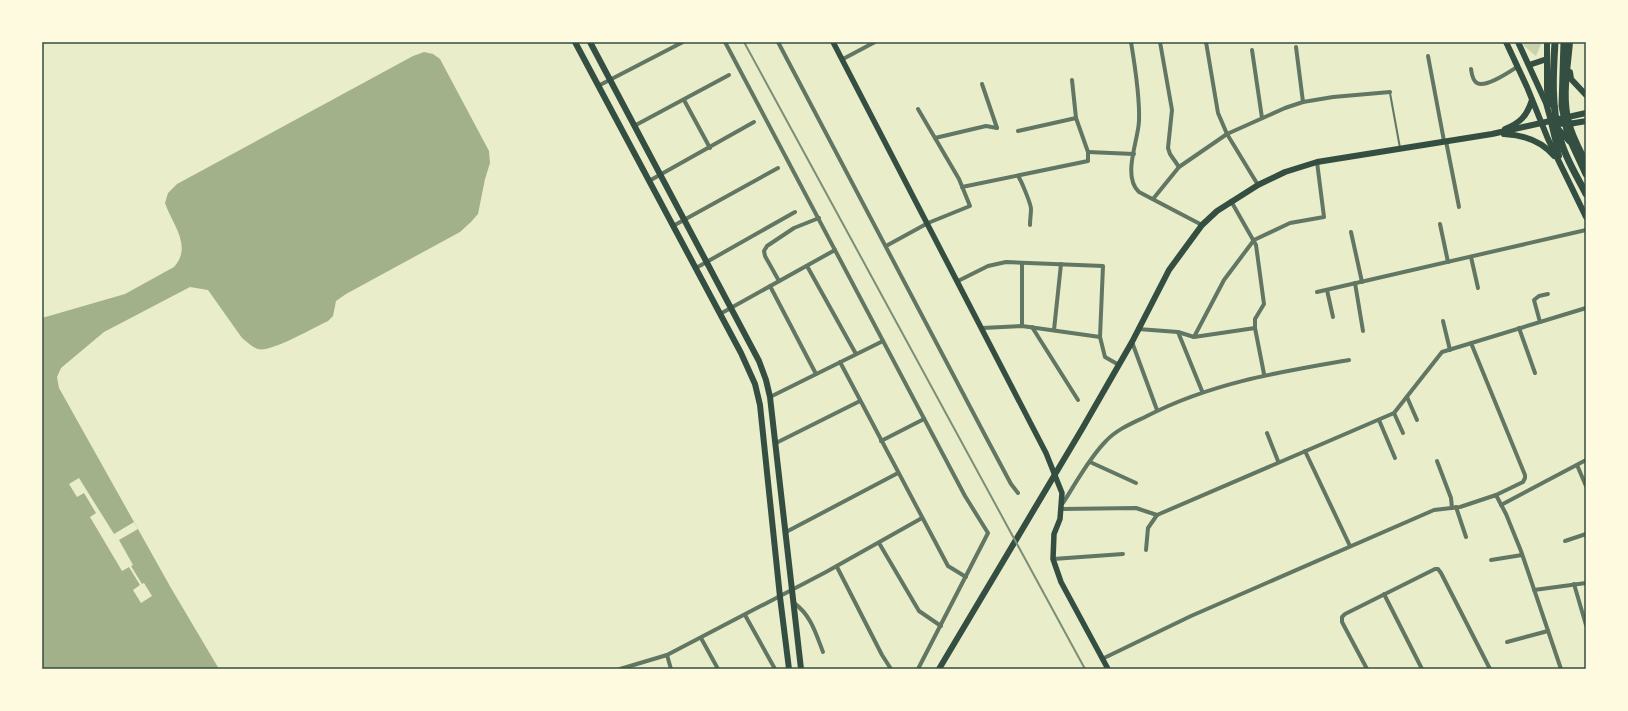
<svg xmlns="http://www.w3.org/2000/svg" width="1628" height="711" viewBox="0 0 1628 711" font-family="'Work Sans',sans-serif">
<rect width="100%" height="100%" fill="#e9edc9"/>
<path fill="#cad2ad" d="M 1523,42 L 1542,42 L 1536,56 L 1524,46 Z"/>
<path fill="#a3b18a" d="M 424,52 L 433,54 L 440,59 L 489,151 L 490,163 L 485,179 L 478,214 L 471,222 L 460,232 L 346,294 L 336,301 L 333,316 L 328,321 C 315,327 270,353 258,349 C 252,347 247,342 242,338 L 208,290 L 190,287 L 104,332 L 61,368 L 57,377 L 59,388 L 171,588 L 219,669 L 42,669 L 42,318 L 125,294 L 174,267 C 193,246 172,224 165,203 L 168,193 L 177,184 L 413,56 Z"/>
<path fill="#e9edc9" d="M 79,478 L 114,534 L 134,522 L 138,529 L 119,540 L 133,565 L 131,566 L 142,584 L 144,583 L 152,596 L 141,603 L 133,590 L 140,585 L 129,567 L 122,571 L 90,517 L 96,513 L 84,493 L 77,497 L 69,484 Z"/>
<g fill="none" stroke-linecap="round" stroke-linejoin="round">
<path stroke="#617663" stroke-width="2" d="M 1390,93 L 1400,148"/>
<g stroke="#617663" stroke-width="4">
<path d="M 725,42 L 965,496 L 988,533 L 918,669"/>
<path d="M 778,42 L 987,439 L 1011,484 L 1018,493"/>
<path d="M 1131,42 C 1135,66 1140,97 1139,121 C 1138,142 1122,176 1139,192 L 1202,225"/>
<path d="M 1160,42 L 1172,110 L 1168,148 L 1170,154 L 1179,167"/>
<path d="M 1206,42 L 1218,113 L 1227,134 L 1258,185"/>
<path d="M 1296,47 L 1303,102"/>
<path d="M 1252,50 L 1262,118"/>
<path d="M 1428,56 L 1444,141"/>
<path d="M 843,59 L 875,42"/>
<path d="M 1471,69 C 1472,74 1472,80 1477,83 C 1486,88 1509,72 1517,67"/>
<path d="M 982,84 L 997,128"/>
<path d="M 598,86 L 683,42"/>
<path d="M 684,100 L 710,148"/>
<path d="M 634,126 L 729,75"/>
<path d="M 1018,131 L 1076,118"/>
<path d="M 935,138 L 986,126 L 997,128"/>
<path d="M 1446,141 L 1459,207"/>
<path d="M 1088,152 L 1134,154"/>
<path d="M 1018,176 C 1021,180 1031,204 1031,209 C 1031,214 1030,219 1030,225"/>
<path d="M 649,181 L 754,122"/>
<path d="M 962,187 L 1088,161 L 1088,152 L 1076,118 L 1072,80"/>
<path d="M 1153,199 L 1179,167 L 1227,134 L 1285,108 L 1303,102 L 1333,97 L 1390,92"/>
<path d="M 1231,201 L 1256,245 L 1264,304 L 1255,319 L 1255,328 L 1264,374"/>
<path d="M 1440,224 L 1448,262"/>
<path d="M 673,226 L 778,168"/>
<path d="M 1351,232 L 1362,282"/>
<path d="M 886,246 L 928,223 L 970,206 L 959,179 L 918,109"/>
<path d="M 1471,257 L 1478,288"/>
<path d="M 807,266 L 856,354"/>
<path d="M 696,268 L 795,212"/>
<path d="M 779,281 L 765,256 L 764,251 L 767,246 L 794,228 L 819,218"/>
<path d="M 958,281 L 988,266 L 1006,262 L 1103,266 L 1100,337 L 1105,357 L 1119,365"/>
<path d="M 1355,283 L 1363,331"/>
<path d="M 770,286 L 816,374"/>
<path d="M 1327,290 L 1333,317"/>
<path d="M 1317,292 L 1586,230"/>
<path d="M 720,314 L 835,250"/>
<path d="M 1443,321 L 1450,350"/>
<path d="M 1540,322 L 1534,300 L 1539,296 L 1548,294"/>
<path d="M 1022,326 L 1022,263"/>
<path d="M 1032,327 L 1078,400"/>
<path d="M 982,328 L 1022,326 L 1100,337"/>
<path d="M 1519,328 L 1535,373"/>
<path d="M 1138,329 L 1178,332 L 1194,337 L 1255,328"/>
<path d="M 1054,330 L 1061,264"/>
<path d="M 1178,332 L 1202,391"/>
<path d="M 1194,337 L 1224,280 L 1254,240 L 1290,223 L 1324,217 L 1317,162"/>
<path d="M 1132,342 L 1157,410"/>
<path d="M 1471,343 L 1525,475 L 1525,478 L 1523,482 L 1496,495"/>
<path d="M 840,362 L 948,566 L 966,577"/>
<path d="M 770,397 L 883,341"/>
<path d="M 1407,397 L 1417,420"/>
<path d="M 1394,413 L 1403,433"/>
<path d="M 1379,420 L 1395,458"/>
<path d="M 1267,433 L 1278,461"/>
<path d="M 881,441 L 924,419"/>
<path d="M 776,443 L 860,401"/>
<path d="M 1305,451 L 1350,546"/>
<path d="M 1437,461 L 1451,498 L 1452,508"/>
<path d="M 1090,462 L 1136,483"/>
<path d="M 1577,465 L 1586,486"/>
<path d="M 1063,503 C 1076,483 1089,458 1106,441 C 1117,429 1133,423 1147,416 C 1211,383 1279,372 1349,360"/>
<path d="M 1501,505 L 1586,460"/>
<path d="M 1456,507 L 1466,537"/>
<path d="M 1062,509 L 1136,508 L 1157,515"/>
<path d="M 1157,515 L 1394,413 L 1442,352 L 1586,308"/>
<path d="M 786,532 L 898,473"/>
<path d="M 1565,541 L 1586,534"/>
<path d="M 879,543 L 919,611 L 941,626"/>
<path d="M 1146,550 L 1148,528 L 1157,515"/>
<path d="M 1053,559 L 1123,554"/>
<path d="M 1491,560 L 1522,555"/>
<path d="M 837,567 L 882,655 L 891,669"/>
<path d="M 1574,584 L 1586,625"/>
<path d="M 1534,590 L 1586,583"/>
<path d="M 1384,594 L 1422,669"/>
<path d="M 794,603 C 811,615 816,634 823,652"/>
<path d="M 745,615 L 775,669"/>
<path d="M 701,638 L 718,669"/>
<path d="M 1507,642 L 1548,631"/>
<path d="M 667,655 L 671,669"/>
<path d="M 1102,659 L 1191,616 L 1434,510 L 1460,507 L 1496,495 L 1506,514 L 1521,551 L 1561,669"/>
<path d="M 620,669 L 667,655 L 826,572 L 922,518"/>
<path d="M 1367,669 L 1342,622 L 1342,617 L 1345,614 L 1435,569 L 1438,569 L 1441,573 L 1490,669"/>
</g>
<path stroke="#344e41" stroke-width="5.5" d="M 833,42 L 1046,453 L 1062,493 L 1060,519 L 1054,534 L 1053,559 L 1061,582 L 1108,669"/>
<g stroke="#344e41" stroke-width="6">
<path d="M 575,42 L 741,353 L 755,384 L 760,405 L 780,597 L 789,669"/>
<path d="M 590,42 L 759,361 L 766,380 L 770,397 L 801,669"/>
<path d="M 1506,42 L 1527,87 L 1548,139 L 1586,217"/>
<path d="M 1518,42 L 1546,103 L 1551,121 L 1569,141"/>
<path d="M 1547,42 L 1547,90 L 1549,105"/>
<path d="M 1570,42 C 1568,68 1562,97 1569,122 C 1572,136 1580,150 1586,162"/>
<path d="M 1529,65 L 1547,59"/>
<path d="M 1570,72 L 1571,79 L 1586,95"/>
<path d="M 1551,122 L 1559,156"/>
<path d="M 1552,122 C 1564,126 1574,123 1586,121"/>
<path d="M 1505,129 C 1520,123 1527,116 1532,100"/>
<path d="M 1504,134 C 1523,135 1542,141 1554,156"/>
<path d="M 939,669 L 1082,429 L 1132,342 L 1169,270 L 1202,225 L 1217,211 L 1258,185 L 1285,172 L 1317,162 L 1492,134 L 1586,113"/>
</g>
<g stroke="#344e41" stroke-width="7">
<path d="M 1555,42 C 1553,73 1551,107 1560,138 C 1565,158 1577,176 1586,194"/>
<path d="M 1564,42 L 1562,106 L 1568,135 L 1586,174"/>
</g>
<path stroke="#7c8e77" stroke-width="2" d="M 744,42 L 1085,669"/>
</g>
<rect width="1628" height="711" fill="none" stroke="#fefae0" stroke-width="86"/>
<rect x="43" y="43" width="1542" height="625" fill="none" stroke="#344e41" stroke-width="1.5"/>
</svg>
